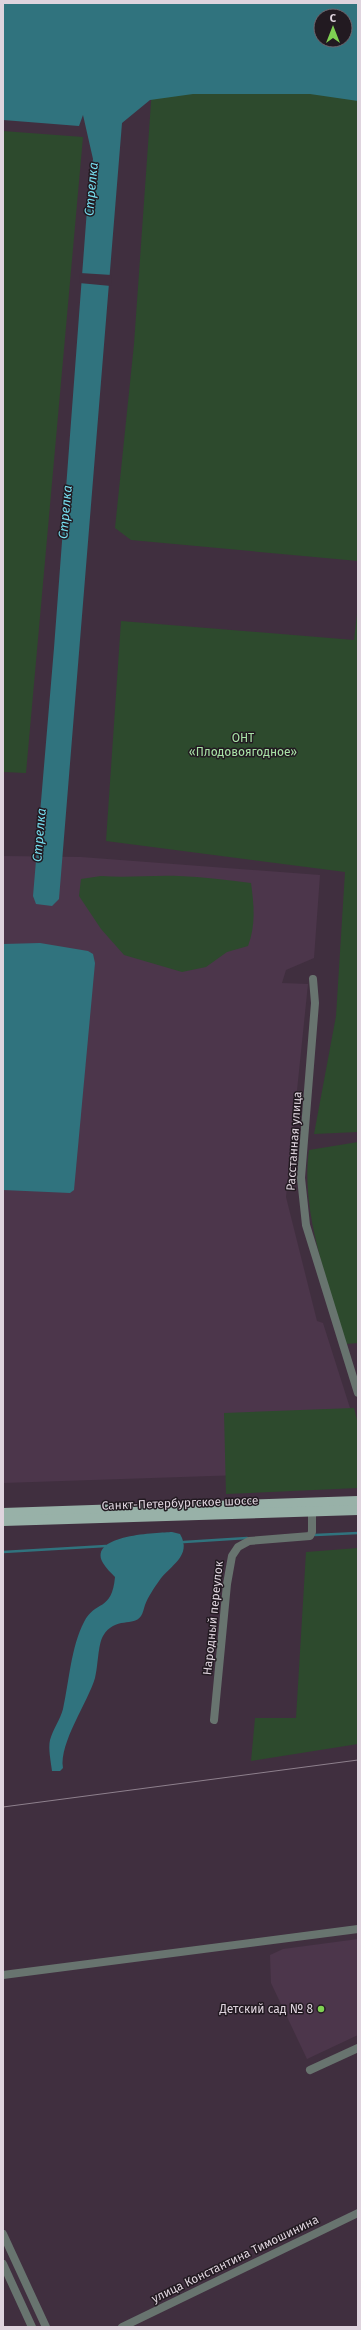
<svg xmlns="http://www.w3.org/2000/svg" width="361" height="2330" viewBox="0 0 361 2330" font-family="'Fira Sans',sans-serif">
<rect width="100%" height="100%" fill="#402f3f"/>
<g fill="#4c364b">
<path d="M 3,856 L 81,857 L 320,875 L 314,958 L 286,970 L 282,983 L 308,984 L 286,1197 L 317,1321 L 323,1323 L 350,1408 L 358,1450 L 358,1471 L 3,1483 Z"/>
<path d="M 358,1939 L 358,2035 L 307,2059 L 271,1983 L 270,1955 L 283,1949 Z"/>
</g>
<g fill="#2d4a2d" fill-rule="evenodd">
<path d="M 158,3 L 358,3 L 358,561 L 131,540 L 115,528 L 134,344 ZM 321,16 L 345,16 L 345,40 L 321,40 Z"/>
<path d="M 3,131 L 83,137 L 26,773 L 3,772 Z"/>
<path d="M 358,605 L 358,1132 L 314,1134 L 336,1016 L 345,872 L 106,841 L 121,621 L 354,640 Z"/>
<path d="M 101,876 C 128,878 153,875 179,876 C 203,877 227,880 251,883 C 254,905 256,925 248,946 L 227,952 L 206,967 L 182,972 L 124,955 L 101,929 L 79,896 L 81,879 Z"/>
<path d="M 358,1142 L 358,1343 L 346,1344 C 329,1285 300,1212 309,1150 Z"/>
<path d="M 354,1408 L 358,1424 L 358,1488 L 226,1494 L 224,1413 Z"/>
<path d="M 358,1548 L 358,1744 L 251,1761 L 255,1718 L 296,1718 L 306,1552 Z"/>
</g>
<g fill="#30737e" fill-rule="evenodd">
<path d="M 3,3 L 358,3 L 358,101 L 310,94 L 193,94 L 150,100 L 122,123 L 59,899 L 52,906 L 36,904 L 33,896 L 54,648 L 88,196 L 93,159 L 83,115 L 79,126 L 3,120 ZM 321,16 L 345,16 L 345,40 L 321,40 Z"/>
<path d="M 40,943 L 88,951 L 93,954 L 95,963 L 74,1190 L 70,1193 L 3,1190 L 3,944 Z"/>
<path d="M 172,1532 L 180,1534 C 193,1556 169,1566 159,1581 C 154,1588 148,1597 145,1605 C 144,1608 143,1613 141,1616 C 134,1627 115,1616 103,1636 C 98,1644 98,1667 95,1678 C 88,1702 59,1743 63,1768 L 60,1771 L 52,1771 C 51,1762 48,1749 50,1740 C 53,1729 60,1720 63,1709 C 69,1682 71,1647 84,1622 C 95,1600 112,1612 115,1577 C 111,1573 106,1568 103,1563 C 87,1534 159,1533 172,1532 Z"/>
</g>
<path fill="#402f3f" d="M 80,273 L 112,275 L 111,286 L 79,283 Z"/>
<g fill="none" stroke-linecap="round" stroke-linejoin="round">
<g stroke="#30737e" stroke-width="2.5">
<path d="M 315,1535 L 358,1533"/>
<path d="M 184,1542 L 247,1538"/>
<path d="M 3,1552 L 106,1546"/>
</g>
<g stroke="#68746f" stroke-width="8">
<path d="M 313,979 L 315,1003 L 301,1178 L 306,1225 L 358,1393"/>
<path d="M 214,1720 L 227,1584 L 232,1556 L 238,1547 L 249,1541 L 310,1536 L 312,1532 L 312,1512"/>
<path d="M 3,1975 L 358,1929"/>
<path d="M 310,2070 L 358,2048"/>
<path d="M 3,2234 L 46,2327"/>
<path d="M 3,2264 L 32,2327"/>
<path d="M 122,2327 L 358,2213"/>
</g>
<g stroke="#98b1a8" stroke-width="10">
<path d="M 3,1513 L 358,1501"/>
<path d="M 3,1521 L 358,1510"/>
</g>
<path stroke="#8e808d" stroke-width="1" d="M 3,1807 L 358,1760"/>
</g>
<circle fill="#7fd052" stroke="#221a21" stroke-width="1.5" cx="321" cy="2009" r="4"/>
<g text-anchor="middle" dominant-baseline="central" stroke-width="3" stroke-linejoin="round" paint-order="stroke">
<g font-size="12" fill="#a8e1a6" stroke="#221a21">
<text x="243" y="738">ОНТ<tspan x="243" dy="14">«Плодовоягодное»</tspan></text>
</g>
<g font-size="12" fill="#dfd4de" stroke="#221a21">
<text transform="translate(294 1141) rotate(-86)">Расстанная улица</text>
<text transform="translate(180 1503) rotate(-2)">Санкт-Петербургское шоссе</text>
<text transform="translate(213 1618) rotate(-84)">Народный переулок</text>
<text transform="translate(235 2259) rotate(-26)">улица Константина Тимошинина</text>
</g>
<g font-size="12" fill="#dfd4de" stroke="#221a21" text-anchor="end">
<text x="313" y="2009">Детский сад № 8</text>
</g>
<g font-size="13" font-style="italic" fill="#77dff0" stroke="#221a21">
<text transform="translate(91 189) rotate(-85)">Стрелка</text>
<text transform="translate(65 512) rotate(-85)">Стрелка</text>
<text transform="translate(39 835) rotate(-85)">Стрелка</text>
</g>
</g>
<rect width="361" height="2330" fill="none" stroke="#dfd4de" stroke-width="8"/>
<g transform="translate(333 28)"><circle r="19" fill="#221a21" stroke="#6e646d"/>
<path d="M0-3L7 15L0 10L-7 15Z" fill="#7fd052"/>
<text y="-6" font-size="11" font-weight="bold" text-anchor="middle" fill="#dfd4de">С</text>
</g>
</svg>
